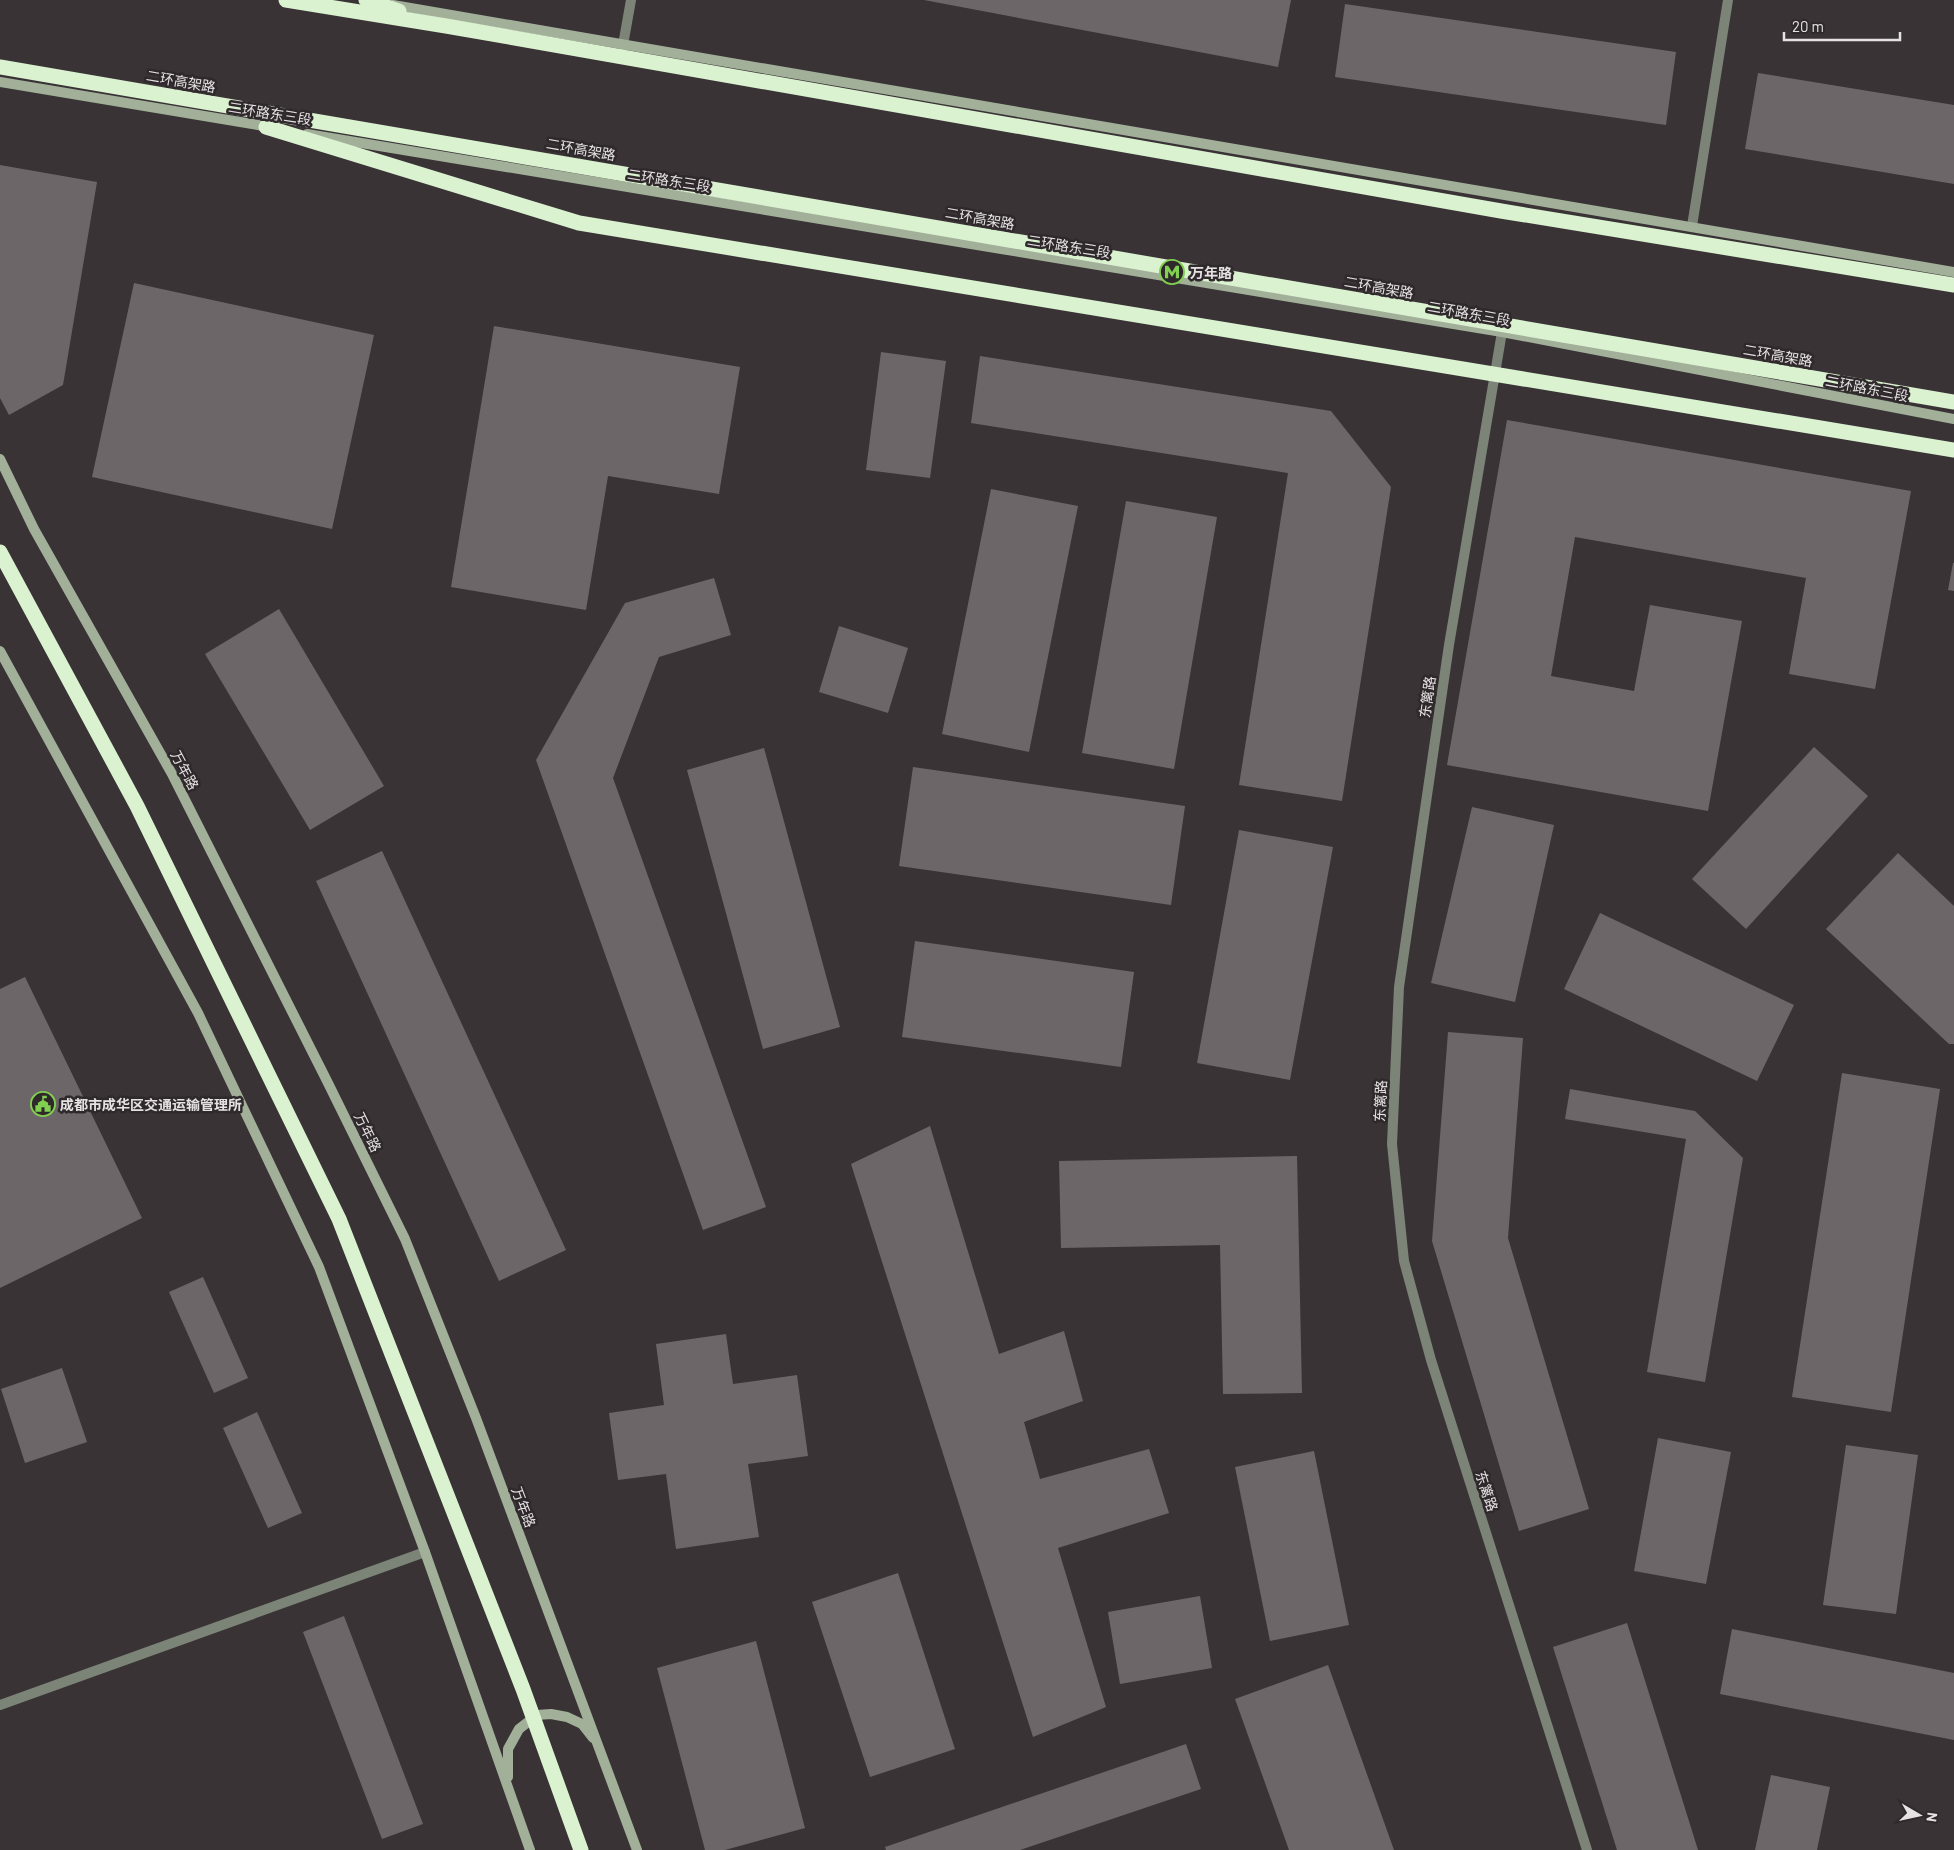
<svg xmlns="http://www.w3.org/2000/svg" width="1954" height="1850" viewBox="0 0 1954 1850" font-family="Barlow,'Noto Sans SC',sans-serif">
<rect width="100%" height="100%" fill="#393336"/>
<g fill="#6d6669">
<path d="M 924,0 L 1291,0 L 1278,67 Z"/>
<path d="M 1345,4 L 1676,52 L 1666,125 L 1335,77 Z"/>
<path d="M 1758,73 L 1954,105 L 1954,184 L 1745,149 Z"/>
<path d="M 0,165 L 97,182 L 63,385 L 9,415 L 0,398 Z"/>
<path d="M 134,283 L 374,335 L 332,529 L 92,477 Z"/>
<path d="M 494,326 L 740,367 L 719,494 L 608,476 L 586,610 L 451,587 Z"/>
<path d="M 881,352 L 946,361 L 930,478 L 866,470 Z"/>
<path d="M 980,356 L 1331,411 L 1391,487 L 1342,801 L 1239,785 L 1288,473 L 971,423 Z"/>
<path d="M 1507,420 L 1911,491 L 1875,689 L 1789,674 L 1806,578 L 1575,537 L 1551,676 L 1634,691 L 1650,605 L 1742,621 L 1708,811 L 1447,765 Z"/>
<path d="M 991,489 L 1078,506 L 1029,752 L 942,734 Z"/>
<path d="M 1126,501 L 1217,517 L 1174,769 L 1082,753 Z"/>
<path d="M 1953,563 L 1954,563 L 1954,591 L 1948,590 Z"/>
<path d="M 714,578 L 731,635 L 659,657 L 613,778 L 766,1207 L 703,1230 L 536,760 L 625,603 Z"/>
<path d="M 279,609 L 384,786 L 310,830 L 205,654 Z"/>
<path d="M 839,626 L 908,648 L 888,713 L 819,692 Z"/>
<path d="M 1814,747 L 1868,796 L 1746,929 L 1692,879 Z"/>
<path d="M 764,748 L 840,1027 L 763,1049 L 687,770 Z"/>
<path d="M 913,767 L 1185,806 L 1171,905 L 899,866 Z"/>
<path d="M 1472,807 L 1554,825 L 1515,1002 L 1431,983 Z"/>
<path d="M 1239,830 L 1333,847 L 1290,1080 L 1197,1063 Z"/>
<path d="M 382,851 L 566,1250 L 499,1281 L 316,881 Z"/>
<path d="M 1898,853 L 1954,906 L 1954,1044 L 1949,1044 L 1826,929 Z"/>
<path d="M 1600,913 L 1794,1005 L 1757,1081 L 1564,989 Z"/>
<path d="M 915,941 L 1134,972 L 1121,1067 L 902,1037 Z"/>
<path d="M 25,977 L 142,1218 L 0,1288 L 0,989 Z"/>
<path d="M 1448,1032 L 1523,1038 L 1508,1238 L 1589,1509 L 1519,1531 L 1432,1241 Z"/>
<path d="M 1842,1073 L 1940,1089 L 1891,1412 L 1792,1397 Z"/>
<path d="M 1570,1089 L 1695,1111 L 1743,1158 L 1705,1382 L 1647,1372 L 1686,1139 L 1565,1119 Z"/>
<path d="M 930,1126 L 999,1354 L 1064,1331 L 1083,1401 L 1024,1422 L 1040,1479 L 1149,1449 L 1169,1513 L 1058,1548 L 1106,1707 L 1033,1737 L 851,1164 Z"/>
<path d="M 1297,1156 L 1302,1393 L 1223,1394 L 1220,1245 L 1061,1248 L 1059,1161 Z"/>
<path d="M 203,1277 L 248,1378 L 214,1393 L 169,1292 Z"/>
<path d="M 726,1334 L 733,1384 L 797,1375 L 808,1456 L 748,1464 L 759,1537 L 676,1549 L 666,1474 L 618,1480 L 609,1413 L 664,1405 L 656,1344 Z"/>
<path d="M 62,1368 L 87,1442 L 25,1463 L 1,1389 Z"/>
<path d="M 257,1412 L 302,1513 L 268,1528 L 223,1428 Z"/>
<path d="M 1658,1438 L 1731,1452 L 1706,1584 L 1634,1571 Z"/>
<path d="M 1846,1445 L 1918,1455 L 1896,1614 L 1823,1605 Z"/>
<path d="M 1314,1451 L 1349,1625 L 1270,1641 L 1235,1467 Z"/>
<path d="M 898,1573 L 955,1749 L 870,1777 L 812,1602 Z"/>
<path d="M 1200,1596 L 1212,1668 L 1120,1684 L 1108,1612 Z"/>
<path d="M 344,1616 L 423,1824 L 382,1839 L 303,1632 Z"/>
<path d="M 1627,1623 L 1698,1850 L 1617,1850 L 1553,1647 Z"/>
<path d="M 1732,1629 L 1954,1673 L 1954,1740 L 1720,1694 Z"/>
<path d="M 756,1641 L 805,1828 L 725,1850 L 705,1850 L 657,1668 Z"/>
<path d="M 1328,1665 L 1394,1850 L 1289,1850 L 1235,1699 Z"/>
<path d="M 1186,1744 L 1201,1789 L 1020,1850 L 886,1850 L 885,1847 Z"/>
<path d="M 1771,1775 L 1830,1787 L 1817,1850 L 1755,1850 Z"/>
</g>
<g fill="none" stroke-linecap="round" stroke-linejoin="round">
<g stroke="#7b8476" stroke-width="10">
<path d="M 623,45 L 631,0"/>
<path d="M 1692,226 L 1728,0"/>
<path d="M 1502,332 L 1449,645 L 1399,987 L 1392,1144 L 1404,1261 L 1431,1360 L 1587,1850"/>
<path d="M 0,1705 L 425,1552"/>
</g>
<g stroke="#a2b09a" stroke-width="10">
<path d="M 393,5 L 1954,272"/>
<path d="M 0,82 L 270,127"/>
<path d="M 307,134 L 1502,332 L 1954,419"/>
<path d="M 0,459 L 34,529 L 172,774 L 327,1081 L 405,1239 L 476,1418 L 637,1850"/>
<path d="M 0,651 L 198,1013 L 319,1267 L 425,1552 L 530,1850"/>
<path d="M 508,1777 L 508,1749 L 519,1729 L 537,1715 L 551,1714 L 567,1717 L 582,1724 L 593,1738"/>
</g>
<g stroke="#dbf2d0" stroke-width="15">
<path d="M 286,0 L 446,26 L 1501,211 L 1954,285"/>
<path d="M 366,0 L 399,11"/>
<path d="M 0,67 L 1954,402"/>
<path d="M 266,127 L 579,223 L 1954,450"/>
<path d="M 0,552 L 137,806 L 339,1219 L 523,1689 L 581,1850"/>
</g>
</g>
<defs>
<symbol id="metro-ring" viewBox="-11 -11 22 22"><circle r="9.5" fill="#2f292c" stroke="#81d050" stroke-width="1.5"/><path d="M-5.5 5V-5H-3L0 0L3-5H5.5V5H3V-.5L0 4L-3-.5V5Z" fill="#81d050"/></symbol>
<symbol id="civic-ring" viewBox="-11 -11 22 22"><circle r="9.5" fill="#2f292c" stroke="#81d050" stroke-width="1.5"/><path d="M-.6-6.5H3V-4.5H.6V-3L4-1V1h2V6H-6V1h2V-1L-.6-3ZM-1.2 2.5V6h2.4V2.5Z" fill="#81d050"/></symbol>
</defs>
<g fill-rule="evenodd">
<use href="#metro-ring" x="1158" y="258" width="28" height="28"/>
<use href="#civic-ring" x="29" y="1090" width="28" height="28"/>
</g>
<g text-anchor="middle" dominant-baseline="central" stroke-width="5" stroke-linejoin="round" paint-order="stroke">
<g font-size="14" fill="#e6e2e4" stroke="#2f292c">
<text transform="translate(181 81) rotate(10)">二环高架路</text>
<text transform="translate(270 113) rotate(9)">二环路东三段</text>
<text transform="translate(581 149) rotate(10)">二环高架路</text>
<text transform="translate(669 180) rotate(9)">二环路东三段</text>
<text transform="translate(980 218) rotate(10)">二环高架路</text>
<text transform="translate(1069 246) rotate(9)">二环路东三段</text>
<text transform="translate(1379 287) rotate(10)">二环高架路</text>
<text transform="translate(1469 313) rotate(10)">二环路东三段</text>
<text transform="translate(1778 355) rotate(10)">二环高架路</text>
<text transform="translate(1867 388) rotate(11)">二环路东三段</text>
<text transform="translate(1427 697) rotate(-82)">东篱路</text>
<text transform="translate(185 770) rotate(62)">万年路</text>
<text transform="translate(1380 1101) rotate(-87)">东篱路</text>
<text transform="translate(368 1132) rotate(64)">万年路</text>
<text transform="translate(1487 1491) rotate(72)">东篱路</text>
<text transform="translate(524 1507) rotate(69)">万年路</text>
</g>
<g font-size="14" font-weight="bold" fill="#e6e2e4" stroke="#2f292c" text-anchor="start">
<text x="1190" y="272">万年路</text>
<text x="60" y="1104">成都市成华区交通运输管理所</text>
</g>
</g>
<g transform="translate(1919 1815) rotate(99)" stroke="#2f292c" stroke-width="4" paint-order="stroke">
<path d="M0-4L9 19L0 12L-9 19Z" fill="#e6e2e4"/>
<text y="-8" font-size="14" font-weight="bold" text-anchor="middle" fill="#e6e2e4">N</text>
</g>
<path d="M1784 32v8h116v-8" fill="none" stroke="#e6e2e4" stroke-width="2.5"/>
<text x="1792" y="32" font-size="15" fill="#e6e2e4" stroke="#2f292c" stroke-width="4" paint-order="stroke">20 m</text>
</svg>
